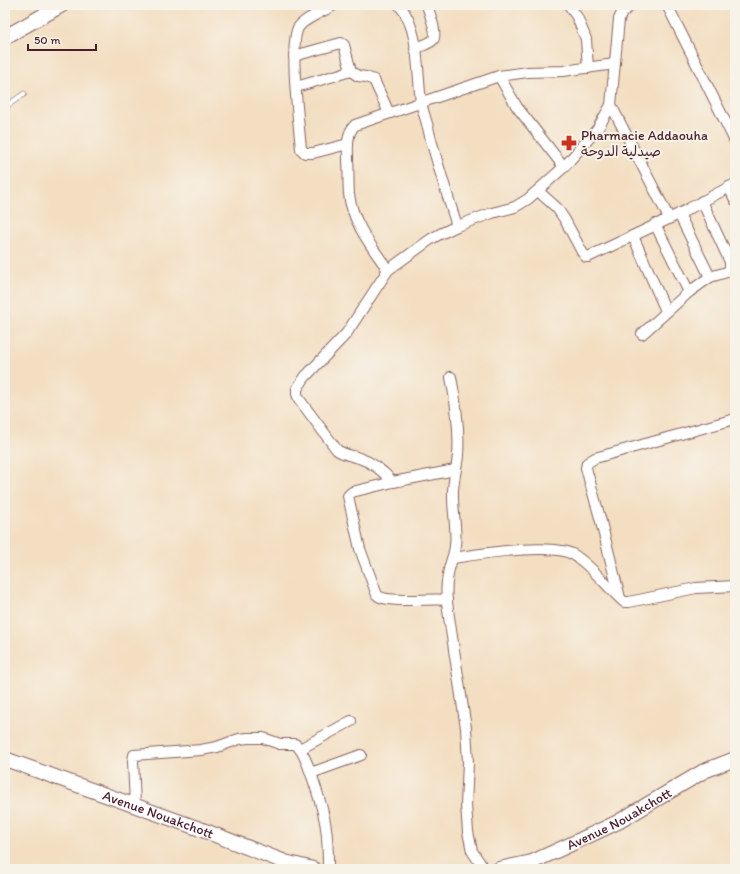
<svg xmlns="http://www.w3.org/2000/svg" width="740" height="874" viewBox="0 0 740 874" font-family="Itim,'Playpen Sans Arabic',sans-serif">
<rect width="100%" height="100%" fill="#f7f3e8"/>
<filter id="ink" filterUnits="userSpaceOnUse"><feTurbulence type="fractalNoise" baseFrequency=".025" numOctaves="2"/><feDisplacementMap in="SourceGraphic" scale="8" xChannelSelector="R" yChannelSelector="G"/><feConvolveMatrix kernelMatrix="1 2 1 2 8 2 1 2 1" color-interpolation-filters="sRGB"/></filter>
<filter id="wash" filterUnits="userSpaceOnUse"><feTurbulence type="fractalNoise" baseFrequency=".012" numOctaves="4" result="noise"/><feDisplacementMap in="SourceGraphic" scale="16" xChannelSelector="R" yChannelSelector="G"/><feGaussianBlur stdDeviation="0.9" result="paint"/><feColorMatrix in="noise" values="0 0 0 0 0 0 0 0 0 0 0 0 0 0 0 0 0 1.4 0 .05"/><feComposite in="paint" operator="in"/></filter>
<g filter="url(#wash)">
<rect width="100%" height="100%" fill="#f3dec1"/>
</g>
<g filter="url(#ink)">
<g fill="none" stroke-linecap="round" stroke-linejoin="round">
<defs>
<path id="lane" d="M 5,107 L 24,94"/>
<g id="street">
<path d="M 334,5 C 325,11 303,19 298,28 C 289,45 299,126 301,149 L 305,153 L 313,153 L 348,144"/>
<path d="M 399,5 C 420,28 417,73 421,102 C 423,112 427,122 429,132 C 437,163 447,194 457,226"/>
<path d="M 569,5 L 577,17 L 586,39 L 588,68"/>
<path d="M 667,5 L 735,141"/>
<path d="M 415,49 C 420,46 429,44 433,40 C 438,35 429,12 427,5"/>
<path d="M 294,56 L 341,43 L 344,45 L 351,71 L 358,76 L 366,77 L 374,80 L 389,113"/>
<path d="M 499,76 L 517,107 L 564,167"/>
<path d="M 296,87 L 351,71"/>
<path d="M 611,105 L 669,218"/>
<path d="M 729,187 L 735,200"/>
<path d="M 538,191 L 557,208 L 565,220 L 582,252 L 586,257 L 588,257 L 679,214 L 735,184"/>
<path d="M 679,214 L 710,277"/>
<path d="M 655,224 L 689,292"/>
<path d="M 633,236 L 666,311"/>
<path d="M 388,270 C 372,247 352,222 349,194 C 348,182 349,171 348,160 C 348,147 346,134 355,125 L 499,76 L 528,72 L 563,71 L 615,64"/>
<path d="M 642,334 L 689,292 L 710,277 L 727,272 L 730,269 L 730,262 L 702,201"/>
<path d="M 451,377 C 456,403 460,429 458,455 C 457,469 452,483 453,497 C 453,513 457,530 455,546 C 454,556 449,565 448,575 C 445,589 447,603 449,617 L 466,728 L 468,763 L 466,805 L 468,832 L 472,851 L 484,869"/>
<path d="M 393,482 C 383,471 372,462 359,458 C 351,455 344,455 337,450 L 299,399 L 297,394 L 297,389 L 305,377 L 346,334 L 388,270 L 431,239 L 440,234 L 457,226 L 492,213 L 515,207 L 528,199 L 564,167 L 598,128 L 611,105 L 619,19 L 622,13 L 631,5"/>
<path d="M 453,558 C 478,554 554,542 574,555 C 593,567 607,587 624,602 L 629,602 L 696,588 L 735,586"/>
<path d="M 620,598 L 600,518 L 586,468 L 587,463 L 595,458 L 735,419"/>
<path d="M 447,600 C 431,598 386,604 377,595 L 360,549 L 348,496 L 352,492 L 393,482 L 455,470"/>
<path d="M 300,749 L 351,721"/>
<path d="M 311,773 L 361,755"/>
<path d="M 135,805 L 133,761 L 134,755 L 201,750 L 217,747 L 239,739 L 248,738 L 263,738 L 280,744 L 295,744 C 307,751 324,813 326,828 C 328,842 328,856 328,869"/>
</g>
<g id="secondary">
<path d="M 5,37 L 62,5"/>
<path id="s1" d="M 5,759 L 200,829 L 285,862 L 313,869"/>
<path id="s2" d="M 499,869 L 532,862 L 567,846 L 618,822 L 704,771 L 735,759"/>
</g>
</defs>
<use href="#lane" stroke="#856260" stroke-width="6"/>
<use href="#street" stroke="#856260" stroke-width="12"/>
<use href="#secondary" stroke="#856260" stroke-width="16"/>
<use href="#lane" stroke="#fff" stroke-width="5"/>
<use href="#street" stroke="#fff" stroke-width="10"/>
<use href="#secondary" stroke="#fff" stroke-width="14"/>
</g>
</g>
<defs>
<symbol id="pharmacy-bare" viewBox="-9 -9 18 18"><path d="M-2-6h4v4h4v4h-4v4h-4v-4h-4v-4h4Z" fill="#c8321e" stroke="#f7f3e8" stroke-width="2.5" paint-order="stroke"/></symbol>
</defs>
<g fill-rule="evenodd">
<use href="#pharmacy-bare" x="558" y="132" width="22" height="22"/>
</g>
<g text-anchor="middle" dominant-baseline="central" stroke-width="4" stroke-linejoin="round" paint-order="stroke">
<g font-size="14" fill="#4a1f2b" stroke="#f7f3e8" text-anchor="start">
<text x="581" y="135">Pharmacie Addaouha<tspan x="581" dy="16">صيدلية الدوحة</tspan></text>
</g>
<g font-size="14" fill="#4a1f2b" stroke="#f7f3e8">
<text stroke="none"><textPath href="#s1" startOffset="163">Avenue Nouakchott</textPath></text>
<text stroke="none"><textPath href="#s2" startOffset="131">Avenue Nouakchott</textPath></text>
</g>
</g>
<rect width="740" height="874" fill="none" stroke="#f7f3e8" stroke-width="20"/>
<path d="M28 44v6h68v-6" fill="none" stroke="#4a1f2b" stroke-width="2"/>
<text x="34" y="44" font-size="12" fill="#4a1f2b" stroke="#f7f3e8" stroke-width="3" paint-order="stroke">50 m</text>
</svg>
